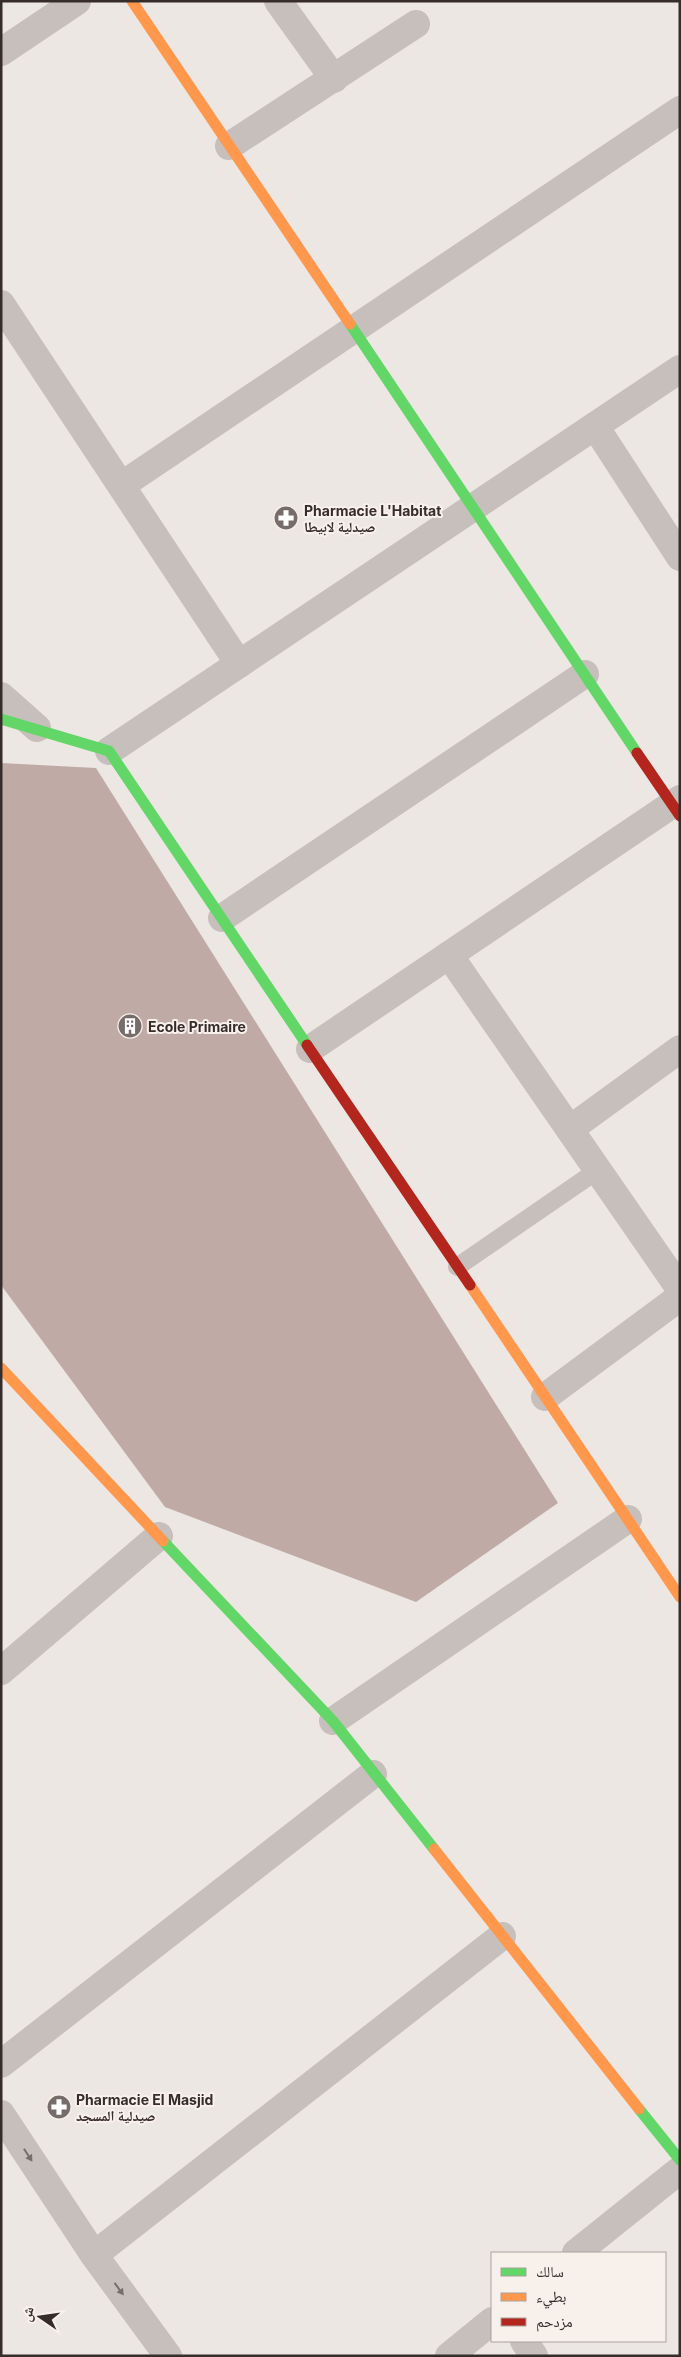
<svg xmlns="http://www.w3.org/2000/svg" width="681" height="2357" viewBox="0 0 681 2357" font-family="Inter,'Noto Naskh Arabic',sans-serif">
<rect width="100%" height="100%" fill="#ede7e3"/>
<path fill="#bfaaa6" d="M 1,763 L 96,768 L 558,1503 L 416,1602 L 165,1507 L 1,1285 Z"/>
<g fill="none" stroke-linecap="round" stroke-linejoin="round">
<path stroke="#c6bfbc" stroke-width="18" d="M 457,1267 L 598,1170"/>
<g stroke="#c6bfbc" stroke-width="28">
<path d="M 278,1 L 334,79"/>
<path d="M 1,52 L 77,1"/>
<path d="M 229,146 L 416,24"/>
<path d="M 1,304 L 239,664"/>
<path d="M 595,426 L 680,557"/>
<path d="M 122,485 L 680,110"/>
<path d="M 1,696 L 37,728"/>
<path d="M 109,751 L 680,369"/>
<path d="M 222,918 L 585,674"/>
<path d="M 449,955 L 680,1289"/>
<path d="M 310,1049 L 680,799"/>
<path d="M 570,1129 L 680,1049"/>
<path d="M 545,1397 L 680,1297"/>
<path d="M 1,1671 L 159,1536"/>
<path d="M 333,1721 L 628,1519"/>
<path d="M 1,2064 L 373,1774"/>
<path d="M 1,2114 L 94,2255 L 168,2356"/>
<path d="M 576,2253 L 680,2170"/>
<path d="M 94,2255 L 502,1936"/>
<path d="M 524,2341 L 534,2356"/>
<path d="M 449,2356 L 492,2321"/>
</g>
<g stroke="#63d668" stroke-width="11">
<path d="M 350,324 L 637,753"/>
<path d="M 1,719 L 109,751 L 307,1045"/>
<path d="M 163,1541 L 333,1721 L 434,1849"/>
<path d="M 639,2109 L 680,2160"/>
</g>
<g stroke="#ff974d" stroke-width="11">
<path d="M 132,1 L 350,324"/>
<path d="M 470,1285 L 680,1597"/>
<path d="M 1,1368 L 163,1541"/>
<path d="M 434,1849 L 639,2109"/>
</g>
<g stroke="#b3261e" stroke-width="11">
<path d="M 637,753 L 680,816"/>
<path d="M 307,1045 L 470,1285"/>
</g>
</g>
<defs><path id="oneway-solid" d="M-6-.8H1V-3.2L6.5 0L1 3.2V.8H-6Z" transform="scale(1.25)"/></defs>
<g fill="#776e6c">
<use href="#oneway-solid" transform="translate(28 2155) rotate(57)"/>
<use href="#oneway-solid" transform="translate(119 2289) rotate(54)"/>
</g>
<defs>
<symbol id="pharmacy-disc" viewBox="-11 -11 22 22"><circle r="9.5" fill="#766d6b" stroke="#f8f0eb"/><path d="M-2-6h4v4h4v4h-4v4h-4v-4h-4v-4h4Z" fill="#fff"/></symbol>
<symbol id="building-disc" viewBox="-11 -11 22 22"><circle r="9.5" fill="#766d6b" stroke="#f8f0eb"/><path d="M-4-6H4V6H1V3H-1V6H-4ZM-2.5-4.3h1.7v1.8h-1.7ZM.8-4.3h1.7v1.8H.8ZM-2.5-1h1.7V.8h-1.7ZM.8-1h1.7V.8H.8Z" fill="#fff"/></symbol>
</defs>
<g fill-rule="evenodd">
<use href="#pharmacy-disc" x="272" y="504" width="28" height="28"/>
<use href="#building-disc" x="116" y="1012" width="28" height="28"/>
<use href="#pharmacy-disc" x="45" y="2093" width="28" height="28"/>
</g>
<g text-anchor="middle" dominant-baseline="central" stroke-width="4" stroke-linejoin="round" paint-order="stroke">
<g font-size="14" font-weight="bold" fill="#362c2a" stroke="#f8f0eb" text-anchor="start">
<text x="304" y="510">Pharmacie L'Habitat<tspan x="304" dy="16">صيدلية لابيطا</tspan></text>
<text x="148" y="1026">Ecole Primaire</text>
<text x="76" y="2099">Pharmacie El Masjid<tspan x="76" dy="16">صيدلية المسجد</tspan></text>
</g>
</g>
<rect width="681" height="2357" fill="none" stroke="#362c2a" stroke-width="5"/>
<rect x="491" y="2252" width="175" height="90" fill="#f8f0eb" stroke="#aaa29e"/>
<rect x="501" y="2268" width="25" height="8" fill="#63d668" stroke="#aaa29e"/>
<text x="536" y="2277" font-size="15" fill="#362c2a">سالك</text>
<rect x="501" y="2293" width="25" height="8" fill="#ff974d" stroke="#aaa29e"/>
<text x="536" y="2302" font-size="15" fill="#362c2a">بطيء</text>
<rect x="501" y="2318" width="25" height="8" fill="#b3261e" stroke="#aaa29e"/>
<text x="536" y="2327" font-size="15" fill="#362c2a">مزدحم</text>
<g transform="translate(40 2317) rotate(283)" stroke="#f8f0eb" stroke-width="4" paint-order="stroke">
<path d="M0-4L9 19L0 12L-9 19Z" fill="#362c2a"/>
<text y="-8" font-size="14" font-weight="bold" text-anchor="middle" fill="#362c2a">ش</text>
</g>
</svg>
